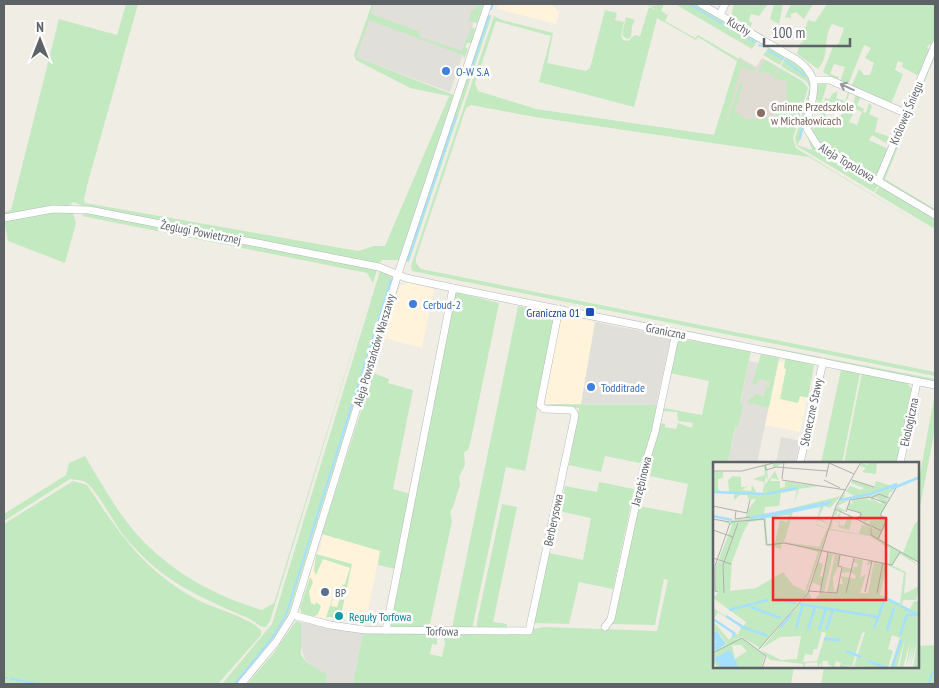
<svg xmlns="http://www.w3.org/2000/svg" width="939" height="688" viewBox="0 0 939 688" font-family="'PT Sans Narrow',sans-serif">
<rect width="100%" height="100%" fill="#f0ede5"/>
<g fill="#fff4db">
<path d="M 499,4 L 551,4 L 559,12 L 556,24 L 497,9 Z"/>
<path d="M 410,282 L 434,289 L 422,348 L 384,338 L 400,286 Z"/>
<path d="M 560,315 L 595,322 L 581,404 L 544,404 Z"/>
<path d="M 785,359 L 814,365 L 800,432 L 765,425 L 778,362 L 782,363 Z"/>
<path d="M 323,534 L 380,551 L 366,620 L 326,618 L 303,616 L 300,612 L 315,553 L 320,551 Z"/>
</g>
<g fill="#e1dfd9">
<path d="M 374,4 L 480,4 L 450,92 L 355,57 Z"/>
<path d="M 595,322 L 671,337 L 656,405 L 581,404 Z"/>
<path d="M 761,354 L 779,358 L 757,463 L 728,463 L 749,361 L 759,363 Z"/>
<path d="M 781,437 L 800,441 L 795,463 L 776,463 Z"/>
<path d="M 300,622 L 363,632 L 353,684 L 326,684 L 327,674 L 306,662 L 300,645 Z"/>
</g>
<path fill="#e0dcd4" d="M 739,57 L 756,67 L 762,58 L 802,81 L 807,90 L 792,138 L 781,145 L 714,135 Z"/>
<g fill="#c3e9c0" fill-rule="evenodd">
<path d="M 126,4 L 138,4 L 88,182 L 84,199 L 85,203 L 358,251 L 374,246 L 385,246 L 449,96 L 410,88 L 356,60 L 354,55 L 372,4 L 374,4 L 371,14 L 418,31 L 420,37 L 462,51 L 471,27 L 475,29 L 471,43 L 467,43 L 465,47 L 468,49 L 464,59 L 463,55 L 369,20 L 356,57 L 454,95 L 399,260 L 382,260 L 379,264 L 135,217 L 83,206 L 74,202 L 68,206 L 4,216 L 4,212 L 11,210 L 59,19 L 117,35 Z"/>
<path d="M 479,4 L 484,4 L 477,23 L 469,21 L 471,10 L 473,11 Z"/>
<path d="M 646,4 L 652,6 L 664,4 L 661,11 L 668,15 L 665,21 L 695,38 L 698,35 L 756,69 L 754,71 L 741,67 L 722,136 L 740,83 L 743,84 L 735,111 L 746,119 L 761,119 L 762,117 L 770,120 L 776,117 L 777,109 L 787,98 L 786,85 L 789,82 L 774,78 L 780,68 L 803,82 L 808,88 L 793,138 L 796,148 L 935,233 L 809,157 L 535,117 L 471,105 L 466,108 L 416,258 L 416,263 L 421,269 L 935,372 L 935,376 L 412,271 L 411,266 L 494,16 L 502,20 L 553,33 L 547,63 L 586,71 L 590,68 L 605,10 L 617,13 L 615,20 L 624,22 L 621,36 L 623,40 L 628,41 L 635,35 L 640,36 L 649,7 L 659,11 ZM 657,18 L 696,40 L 698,37 L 737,61 L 714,135 L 536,109 L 478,91 L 475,83 L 496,21 L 551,36 L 539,82 L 634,107 Z"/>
<path d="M 675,4 L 696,4 L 758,40 L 752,49 Z"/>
<path d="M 734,4 L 768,4 L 759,16 L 751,14 L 749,21 L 752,23 L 751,27 L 731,16 Z"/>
<path d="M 774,4 L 783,4 L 779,24 L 770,19 Z"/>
<path d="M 791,4 L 813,4 L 804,19 L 796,12 L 791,14 L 791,18 L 785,17 Z"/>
<path d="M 827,4 L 935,4 L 935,40 L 933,46 L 929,44 L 927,48 L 931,50 L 920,74 L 917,75 L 902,67 L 903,63 L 898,61 L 895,70 L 903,74 L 891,104 L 895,107 L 856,89 L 852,85 L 859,69 L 864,75 L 870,75 L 874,63 L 865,58 L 871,48 L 864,45 L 848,85 L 840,82 L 845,67 L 834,64 L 830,74 L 839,77 L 837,80 L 823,72 L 833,47 L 839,43 L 844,28 L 832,24 C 822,39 831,54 818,69 L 797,54 L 800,44 L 804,41 L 802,40 L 808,20 L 815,22 Z"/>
<path d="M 492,15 L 409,262 L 405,262 L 487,16 Z"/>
<path d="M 626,17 L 635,20 L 632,26 L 631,37 L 627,39 L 622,35 Z"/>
<path d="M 769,48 L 785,56 L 780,65 L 763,55 Z"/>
<path d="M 935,51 L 935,56 L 885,179 L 935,209 L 935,212 L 881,178 Z"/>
<path d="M 786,57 C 792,61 801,65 805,71 C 818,88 805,120 801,139 L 797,145 L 812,150 L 808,139 L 817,148 L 879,184 L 874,192 L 797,146 L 795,139 L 810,87 L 806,81 L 781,66 Z"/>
<path d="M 765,60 L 778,67 L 773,77 L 772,74 L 763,71 L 762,74 L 758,72 Z"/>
<path d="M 828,81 L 818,114 L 815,113 L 818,84 Z"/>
<path d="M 842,87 L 850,91 L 847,101 L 851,103 L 853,114 L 849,122 L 857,125 L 862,112 L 856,109 L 854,111 L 852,108 L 856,93 L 861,97 L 857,105 L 864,109 L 863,112 L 866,113 L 869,103 L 872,106 L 869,114 L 878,118 L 875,132 L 891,137 L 888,144 L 872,135 L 869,140 L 888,149 L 876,177 L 819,144 L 811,131 L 814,116 L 817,117 L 813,131 L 819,118 L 837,127 L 842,113 L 829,108 L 825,116 L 831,120 L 820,115 L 825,98 L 830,99 L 832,94 L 838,91 L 836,98 L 845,101 L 848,92 L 841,89 Z"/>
<path d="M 880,185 L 935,217 L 935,229 L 875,193 Z"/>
<path d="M 72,211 L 76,223 L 65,263 L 8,241 L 4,220 L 34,214 Z"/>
<path d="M 87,212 L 377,270 L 270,621 L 266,627 C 260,628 256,622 250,619 C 198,596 162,582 124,536 C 113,522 97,489 84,481 L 70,479 L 4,521 L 4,514 L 66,475 L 69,463 L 85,456 C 98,478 111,501 126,521 C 159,565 210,595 262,610 L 274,603 L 373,283 L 367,273 L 82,216 Z"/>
<path d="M 380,271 L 392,274 L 393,277 L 289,613 L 275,636 L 237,684 L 222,684 L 272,624 Z"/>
<path d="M 455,292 L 499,303 L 471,439 L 468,450 L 464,452 L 465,465 L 459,477 L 460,485 C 456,494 456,504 450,512 L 452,521 L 430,624 L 425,628 L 391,627 L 389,625 Z"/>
<path d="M 518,306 L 556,314 L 525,471 L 506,467 L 472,629 L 452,628 Z"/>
<path d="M 597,313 L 749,343 L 597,315 Z"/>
<path d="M 682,339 L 751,351 L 740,403 L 743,404 L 738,427 L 735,427 L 728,463 L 714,463 L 714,667 L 794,667 L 791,684 L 353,684 L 363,632 L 437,633 L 437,645 L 432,644 L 430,654 L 442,657 L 445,643 L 443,635 L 448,632 L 531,634 L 532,629 L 544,627 L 657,631 L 668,580 L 664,579 L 655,625 L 612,624 L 638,506 L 682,514 L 688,484 L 650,476 L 651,470 L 646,469 L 656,442 L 660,423 L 665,424 L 665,427 L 676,429 L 678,423 L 692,428 L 693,423 L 678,421 L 677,412 L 662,411 L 663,408 L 702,415 L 709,381 L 670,373 L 677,342 Z"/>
<path d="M 764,346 L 935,379 L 935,383 L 766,348 Z"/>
<path d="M 761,354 L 779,358 L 769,407 L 748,403 L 750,397 L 754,398 L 755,393 L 764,397 L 766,387 L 769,387 L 770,381 L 758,379 L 756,385 L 752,384 Z"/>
<path d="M 787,357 L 814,365 L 808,398 L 800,396 L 798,403 L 780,399 L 786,369 L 784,368 L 785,359 Z"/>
<path d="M 841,370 L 860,373 L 842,463 L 821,463 Z"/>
<path d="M 373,373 L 389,379 L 388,383 L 413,390 L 393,489 L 410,494 L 395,569 L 378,565 L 380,551 L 322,534 Z"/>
<path d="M 862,373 L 906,382 L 913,390 L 898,463 L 844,463 Z"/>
<path d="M 935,393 L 935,429 L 918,517 L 918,485 Z"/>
<path d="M 544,404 L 656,405 L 655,420 L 647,449 L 640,463 L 605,456 L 601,472 L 569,465 L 579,408 Z"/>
<path d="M 73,481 L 87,485 C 120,534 142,569 196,599 C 215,609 248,617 261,630 L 261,635 L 218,684 L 4,684 L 4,524 Z"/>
<path d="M 599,482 L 634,489 L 613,589 L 579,582 L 569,624 L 533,623 L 549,553 L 583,560 L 591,518 L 559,511 L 565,486 L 597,492 Z"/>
<path d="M 502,504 L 517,507 L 493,622 L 507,624 L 507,628 L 477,629 L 477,622 Z"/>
<path d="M 316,554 L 352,564 L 341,615 L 337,615 L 341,619 L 329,617 L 326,618 L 334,593 L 331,606 L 337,607 L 342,592 L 335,590 L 345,584 L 350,568 L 323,559 L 316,575 L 314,571 Z"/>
<path d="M 310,577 L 313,582 L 309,592 L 311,603 L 315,605 L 316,602 L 321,606 L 318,614 L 312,618 L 302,614 L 300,608 Z"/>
<path d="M 296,621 L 300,622 L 301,625 L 301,655 L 306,662 L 327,674 L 326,684 L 247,684 L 273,654 Z"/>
<path d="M 935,645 L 935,684 L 821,684 L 824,667 L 918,667 L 918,646 Z"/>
</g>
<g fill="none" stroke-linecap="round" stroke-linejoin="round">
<g stroke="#a6e0ff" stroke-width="2">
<path d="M 689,4 L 754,42"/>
<path d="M 932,4 L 935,5"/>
<path d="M 491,9 L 493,4"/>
<path d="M 759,45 L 761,46"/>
<path d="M 768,50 L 783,59"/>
<path d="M 785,60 L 805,76"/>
<path d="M 468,78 L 489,16"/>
<path d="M 800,138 L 805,114"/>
<path d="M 408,260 L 456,116"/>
<path d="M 4,678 L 7,678"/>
<path d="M 11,679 L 40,684"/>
<path d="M 235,684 L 272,638 L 286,615 L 391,280"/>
<path d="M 928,684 L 932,674 L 935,672"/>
</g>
<defs>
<g id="minor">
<path d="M 701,4 L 797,60 C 828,82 807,101 807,129 L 817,145 L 935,215"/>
<path d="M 720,15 L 725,4"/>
<path d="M 814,80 L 830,80 L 905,113"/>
<path d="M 878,181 L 935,45"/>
<path d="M 4,218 L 53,209 L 89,210 L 379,267 L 406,278 L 453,288 L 935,385"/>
<path d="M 800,463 L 823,362"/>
<path d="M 900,463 L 917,382"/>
<path d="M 293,615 L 330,625 L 365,630 L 529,631 L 575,415 L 572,410 L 544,409 L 540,405 L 559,309"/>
<path d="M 605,627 L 611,619 L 643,471 L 655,432 L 676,333"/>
<path d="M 386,630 L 453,288"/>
<path d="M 241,684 L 276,642 L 293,615 L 398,274 L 488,4"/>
</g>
</defs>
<use href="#minor" stroke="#b6b9bd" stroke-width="8"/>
<use href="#minor" stroke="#fff" stroke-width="7"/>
</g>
<defs><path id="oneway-shaft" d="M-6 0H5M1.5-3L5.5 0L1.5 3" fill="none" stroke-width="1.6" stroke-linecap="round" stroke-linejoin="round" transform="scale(1.25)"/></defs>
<use stroke="#96999c" href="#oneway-shaft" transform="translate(847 87) rotate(-156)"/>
<g fill="#3f7fe0" stroke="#fff" stroke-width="2">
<circle cx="446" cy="71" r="5"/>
<circle cx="413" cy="304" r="5"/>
<circle cx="591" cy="387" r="5"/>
</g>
<circle fill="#8d6e63" stroke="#fff" stroke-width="2" cx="761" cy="113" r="5"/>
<rect fill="#1a4fb4" stroke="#fff" stroke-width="2" x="585" y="307" width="10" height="10" rx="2.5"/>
<circle fill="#5c6f8a" stroke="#fff" stroke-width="2" cx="325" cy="592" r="5"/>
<circle fill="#0f9aa8" stroke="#fff" stroke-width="2" cx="339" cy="616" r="5"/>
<g text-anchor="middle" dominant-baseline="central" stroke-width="5" stroke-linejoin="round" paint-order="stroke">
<g font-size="12" fill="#5d6267" stroke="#fff">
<text transform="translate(739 26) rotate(30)">Kuchy</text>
<text transform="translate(906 113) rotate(-67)">Królowej Śniegu</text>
<text transform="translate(847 162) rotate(31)">Aleja Topolowa</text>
<text transform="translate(201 232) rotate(11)">Żeglugi Powietrznej</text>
<text transform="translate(666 331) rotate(11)">Graniczna</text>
<text transform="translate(374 350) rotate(-73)">Aleja Powstańców Warszawy</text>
<text transform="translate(811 412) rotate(-78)">Słoneczne Stawy</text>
<text transform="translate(909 422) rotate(-78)">Ekologiczna</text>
<text transform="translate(641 481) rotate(-76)">Jarzębinowa</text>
<text transform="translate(553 520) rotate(-78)">Berberysowa</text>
<text transform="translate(442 631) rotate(1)">Torfowa</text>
</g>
<g font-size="12" fill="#366cbe" stroke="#fff" text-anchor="start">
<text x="456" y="71">O-W S.A</text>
<text x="423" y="304">Cerbud-2</text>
<text x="601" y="387">Todditrade</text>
</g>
<g font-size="12" fill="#785e54" stroke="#fff" text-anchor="start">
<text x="771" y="106">Gminne Przedszkole<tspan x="771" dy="14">w Michałowicach</tspan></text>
</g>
<g font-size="12" fill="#164399" stroke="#fff" text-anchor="end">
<text x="580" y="312">Graniczna 01</text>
</g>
<g font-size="12" fill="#4e5e75" stroke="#fff" text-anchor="start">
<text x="335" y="592">BP</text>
</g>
<g font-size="12" fill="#0d838f" stroke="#fff" text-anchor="start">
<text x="349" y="616">Reguły Torfowa</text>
</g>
</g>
<g transform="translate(713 462)">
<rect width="206" height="206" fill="#f0ede5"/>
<path d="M 156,0 L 164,0 L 163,12 L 149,10 L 153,6 L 147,4 L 148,1 L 155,3 ZM 61,1 L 71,1 L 60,6 L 60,2 L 54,4 L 55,18 L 53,14 L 51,24 L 62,9 L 66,18 L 58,16 L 58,19 L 67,19 L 67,26 L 72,25 L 72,20 L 69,19 L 106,24 L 86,27 L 80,44 L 84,28 L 68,31 L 66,44 L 52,45 L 51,53 L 128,34 L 117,46 L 111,44 L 106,55 L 116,62 L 121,48 L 115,66 L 116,62 L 105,58 L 103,62 L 115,67 L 93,132 L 47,186 L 29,175 L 18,179 L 29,176 L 52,193 L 48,206 L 5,206 L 0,200 L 0,192 L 17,181 L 0,191 L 0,183 L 4,188 L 14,182 L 11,178 L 0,181 L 11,177 L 4,169 L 0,171 L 0,159 L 16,178 L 21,172 L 0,158 L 0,146 L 30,165 L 33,160 L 0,136 L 6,130 L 2,129 L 3,104 L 5,99 L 9,101 L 6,97 L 19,63 L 0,55 L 11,59 L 25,59 L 111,42 L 24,59 L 13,58 L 0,54 L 19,58 L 37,56 L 33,56 L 33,51 L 43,37 L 36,38 L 34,33 L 27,33 L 21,38 L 21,31 L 0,31 L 0,9 L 10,10 L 10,16 L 5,17 L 5,27 L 8,30 L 16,30 L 15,18 L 20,14 L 28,15 L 28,25 L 33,25 L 34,22 L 34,25 L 29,28 L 38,29 L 39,23 L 44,31 L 50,31 L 51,20 L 40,17 L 52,13 L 51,5 L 47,5 ZM 107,45 L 103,63 L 114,67 L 106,85 L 71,80 L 80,50 ZM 76,53 L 74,60 L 67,58 L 62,81 L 54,82 L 53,56 ZM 51,58 L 52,83 L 68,87 L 69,80 L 105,90 L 92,129 L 80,123 L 70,110 L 43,126 L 17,129 L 19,100 L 30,71 L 36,60 ZM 5,150 L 28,165 L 25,173 L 1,157 ZM 19,183 L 28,183 L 34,189 L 22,197 ZM 206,14 L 177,27 L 180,29 L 176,31 L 175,36 L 171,36 L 175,37 L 173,42 L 182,28 L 168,53 L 175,57 L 166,77 L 190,91 L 201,63 L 206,57 L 206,100 L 198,97 L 206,104 L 187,92 L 179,103 L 193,110 L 191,132 L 206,124 L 203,138 L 190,138 L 189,143 L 197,147 L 201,139 L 206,140 L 206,206 L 200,206 L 204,181 L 197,206 L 202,180 L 195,206 L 200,180 L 193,206 L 197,179 L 190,206 L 186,206 L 192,177 L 184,206 L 177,206 L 187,176 L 179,173 L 175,187 L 180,189 L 175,206 L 141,204 L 152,170 L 149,171 L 139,204 L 128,202 L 140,206 L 126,206 L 128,201 L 123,199 L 121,206 L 115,202 L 115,199 L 110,199 L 108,206 L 108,200 L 105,206 L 104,200 L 93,201 L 90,206 L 90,202 L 57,198 L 48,188 L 68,198 L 84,197 L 88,174 L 67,175 L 48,187 L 96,130 L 100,140 L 107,131 L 108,124 L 99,120 L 105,100 L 110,102 L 107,114 L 110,115 L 115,90 L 109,88 L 122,48 L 132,51 L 131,54 L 131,51 L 128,51 L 127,56 L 124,54 L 127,50 L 124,49 L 124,53 L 120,54 L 119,57 L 127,60 L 126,63 L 131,64 L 136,51 L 140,58 L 151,64 L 152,63 L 142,55 L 157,64 L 157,73 L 160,65 L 156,62 L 157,58 L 152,60 L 139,52 L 145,55 L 147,52 L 135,46 L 136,40 L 141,43 L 138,39 L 148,37 L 151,40 L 149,37 L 155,36 L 153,40 L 156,36 L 156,39 L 159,37 L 168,42 L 169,39 L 162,35 L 137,38 L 124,44 L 131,48 L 135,41 L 131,50 L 123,47 L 125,40 L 160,33 ZM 120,58 L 126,60 L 125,65 L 136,68 L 139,58 L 144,60 L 149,63 L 146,72 L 118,67 ZM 116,68 L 157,74 L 177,87 L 176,102 L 110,88 ZM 116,90 L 152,97 L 155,98 L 154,104 L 161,99 L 155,131 L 147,131 L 153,112 L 147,116 L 150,98 L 141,97 L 141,100 L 145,102 L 144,105 L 140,105 L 141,107 L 126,104 L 127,93 L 122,92 L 114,131 L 111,131 L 120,92 ZM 174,103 L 191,111 L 187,142 L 167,133 ZM 125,104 L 130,105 L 128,111 L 138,110 L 143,114 L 142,117 L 128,114 L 130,122 L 126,122 L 121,132 L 120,116 ZM 109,170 L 113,171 L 104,199 L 90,200 L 92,192 L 99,193 L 101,187 L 104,187 ZM 139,18 L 161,25 L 163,19 L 179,24 L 157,32 L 126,39 L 132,30 L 131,37 L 142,35 L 133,29 L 137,24 L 148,28 L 151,26 L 138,21 Z" fill="#c3e9c0" fill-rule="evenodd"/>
<path d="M 4,169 L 13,182 L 3,189 L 0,181 L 5,179 L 0,180 L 0,171 ZM 17,188 L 26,206 L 8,206 L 1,196 Z" fill="#a6e0ff"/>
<path fill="none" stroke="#a6e0ff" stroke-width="2.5" d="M 178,27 L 207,15M 0,30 L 51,32M 53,32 L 84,26M 127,38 L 158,32 L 184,22M 0,54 L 19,58M 37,56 L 118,40M 47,56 L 115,42M 62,137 L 83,141M 40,142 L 55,138M 87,142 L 165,155M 188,144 L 207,154M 38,145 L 67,156M 16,148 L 39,142M 13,154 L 30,165 L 55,174M 0,157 L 21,171 L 20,175M 67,166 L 79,152M 83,166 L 90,143M 161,166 L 172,136 L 187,143M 95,167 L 102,145M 106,168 L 113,147M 113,168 L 120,148M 174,169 L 181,146M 187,173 L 194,153 L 203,153M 111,177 L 128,178M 133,189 L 148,195M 155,199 L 174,206M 179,206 L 188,178"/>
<path fill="none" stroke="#b1b1af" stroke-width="1" d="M 69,0 L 114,0M 52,3 L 53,8 L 63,5 L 114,9M 0,9 L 29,9 L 64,0M 113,15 L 116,1 L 141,12M 69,17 L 71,0M 69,18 L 133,28M 111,18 L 127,26M 139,18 L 161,25M 158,36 L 166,32 L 176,36M 0,44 L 34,51 L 37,38M 122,47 L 169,69M 134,47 L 148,51 L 147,57M 23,48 L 22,57 L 37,55M 133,50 L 137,38 L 156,35 L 173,41M 0,57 L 16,60M 18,60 L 51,57 L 54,83 L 71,81 L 179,103 L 187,90M 158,65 L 158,73 L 207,101M 0,68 L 20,75M 165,77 L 174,57 L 167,53 L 183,26M 0,96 L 18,102M 95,129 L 124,131 L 129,105 L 125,104 L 127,93M 5,130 L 2,129 L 2,104 L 17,61M 152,130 L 159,99M 11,131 L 10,103 L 25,61M 107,131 L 115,90M 133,131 L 141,96M 164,131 L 170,101M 46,187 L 95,131 L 123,44 L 148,0M 0,191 L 29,176 L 53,194 L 49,206"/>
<path fill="#f62627" fill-opacity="0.15" stroke="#f62627" stroke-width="2.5" d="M 60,56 L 173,56 L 173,138 L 60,138 Z"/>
<rect width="206" height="206" fill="none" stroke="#5d6267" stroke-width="2.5"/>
</g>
<rect width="939" height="688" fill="none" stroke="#5d6267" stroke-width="10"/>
<g transform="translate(40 40)" stroke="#ffffff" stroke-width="4" paint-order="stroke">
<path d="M0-4L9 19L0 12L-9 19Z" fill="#5d6267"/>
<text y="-8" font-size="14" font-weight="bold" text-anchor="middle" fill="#5d6267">N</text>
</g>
<path d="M764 38v8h86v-8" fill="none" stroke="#5d6267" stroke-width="2.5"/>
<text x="772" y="38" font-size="15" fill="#5d6267" stroke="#ffffff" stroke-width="4" paint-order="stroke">100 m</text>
</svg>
